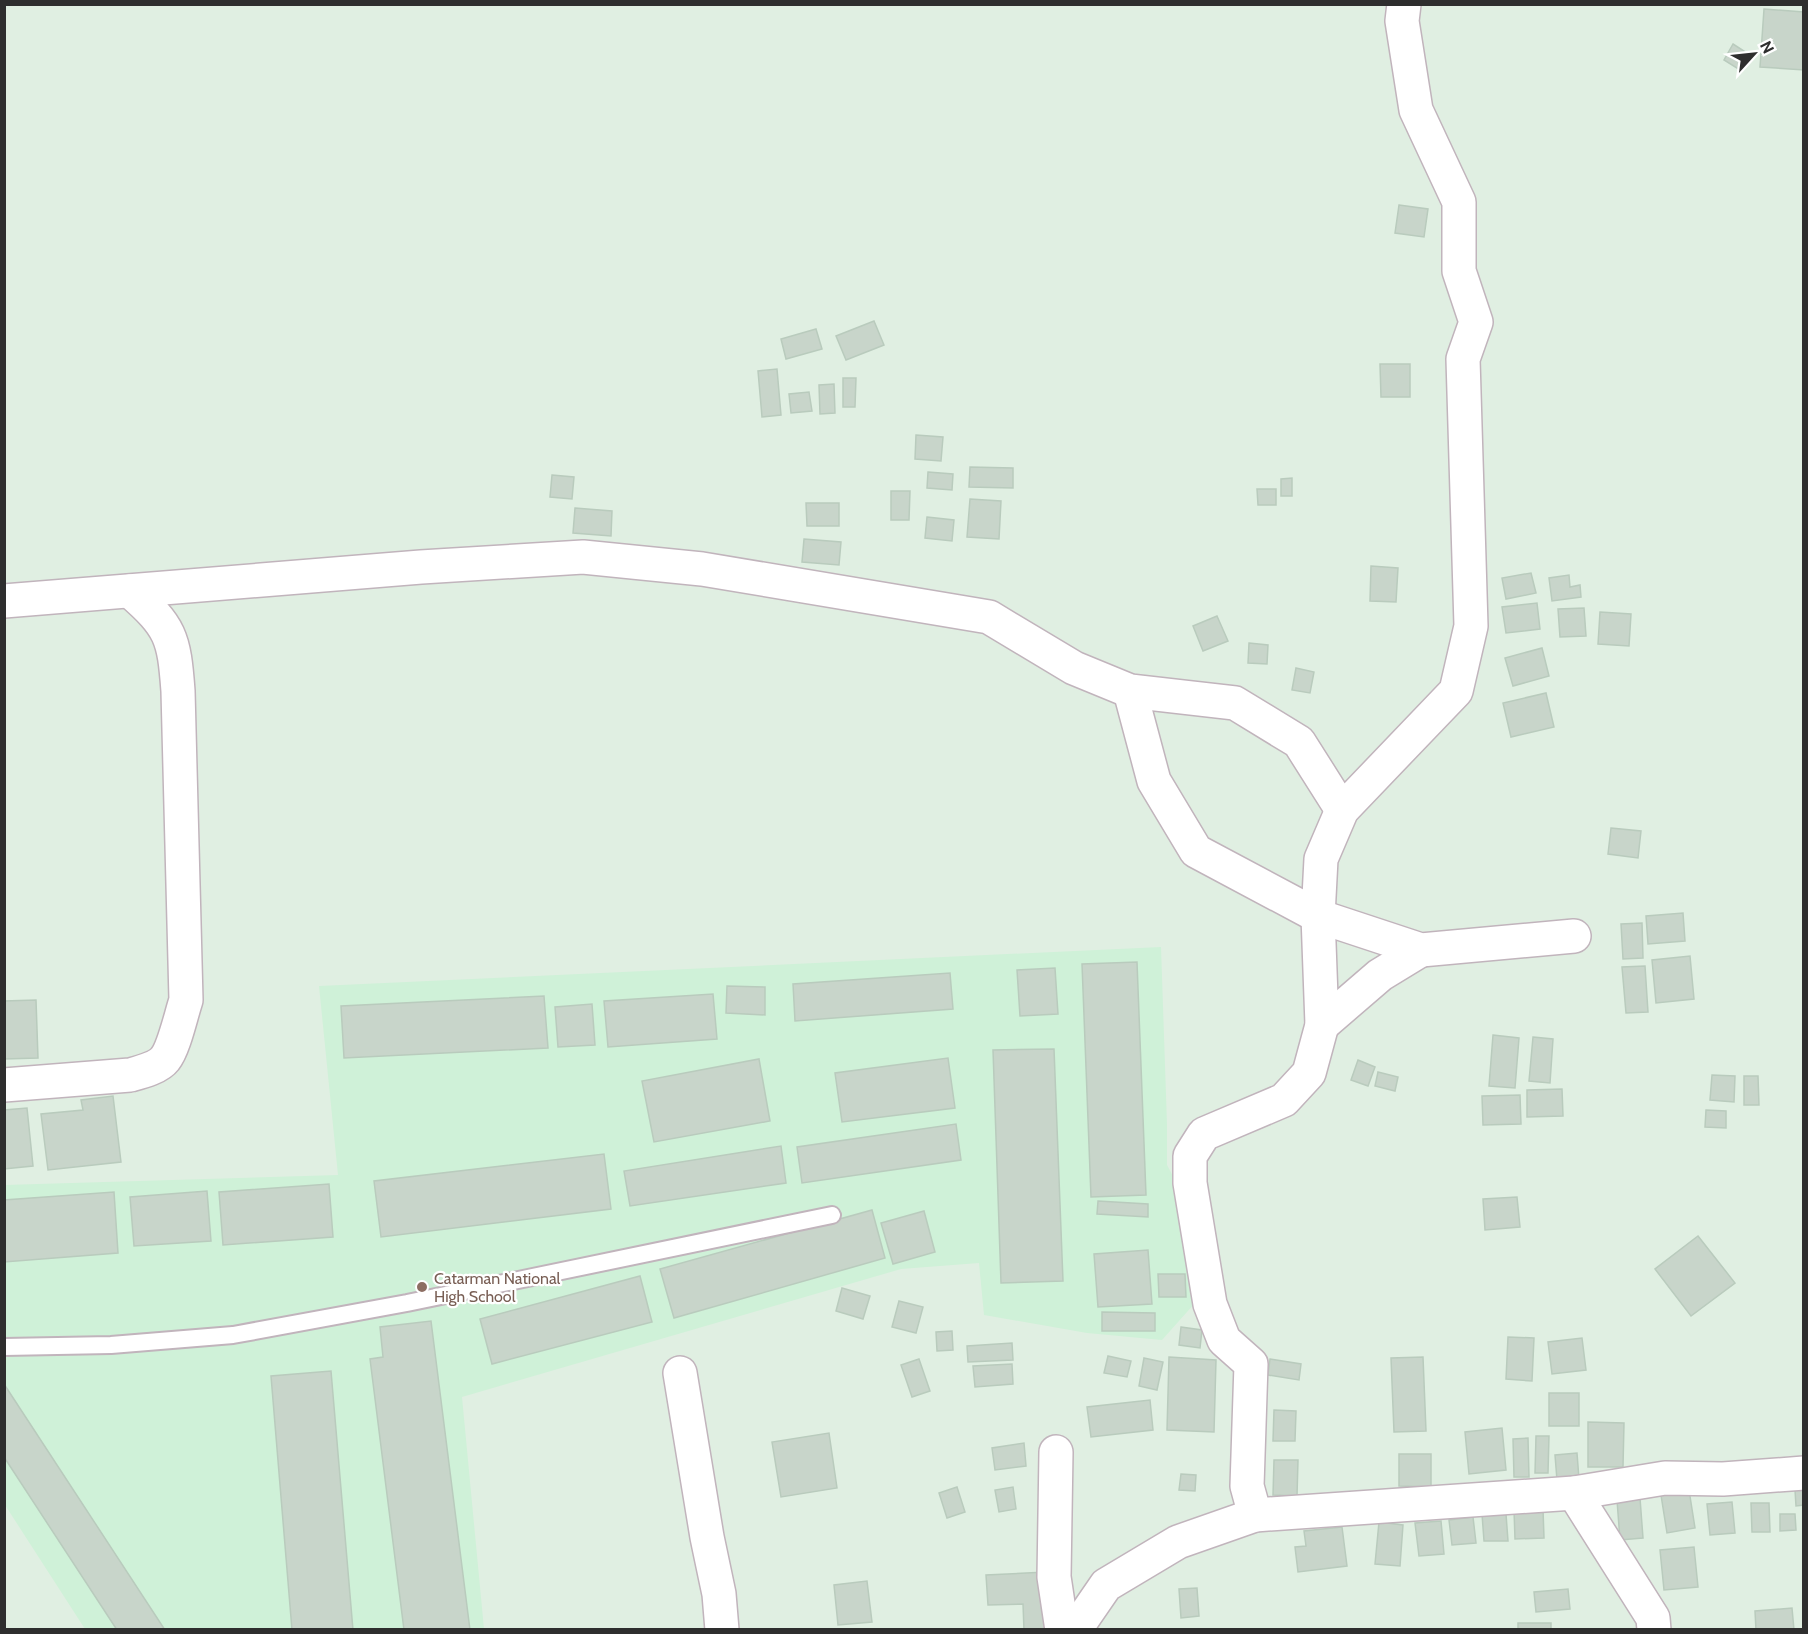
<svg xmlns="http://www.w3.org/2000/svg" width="1808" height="1634" viewBox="0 0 1808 1634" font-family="Cabin,sans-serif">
<rect width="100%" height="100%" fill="#e0efe2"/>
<path fill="#cff1d8" d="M 1161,947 L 1167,1124 L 1167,1165 L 1183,1195 L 1195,1303 L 1162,1340 L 1087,1333 L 984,1315 L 979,1263 L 901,1269 L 462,1397 L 484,1629 L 85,1629 L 5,1505 L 4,1185 L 338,1175 L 319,986 Z"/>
<g fill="#c8d5ca" stroke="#b9cbbd" stroke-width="1.5">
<path d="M 1764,9 L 1804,12 L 1804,70 L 1760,67 Z"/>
<path d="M 1733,44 L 1750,55 L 1740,70 L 1724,60 Z"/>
<path d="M 1399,205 L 1428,209 L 1424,237 L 1395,233 Z"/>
<path d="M 874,321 L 884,345 L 846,360 L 836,336 Z"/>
<path d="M 816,329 L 822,349 L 786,359 L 781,339 Z"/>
<path d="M 1380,364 L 1410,364 L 1410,397 L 1381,397 Z"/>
<path d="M 777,369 L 781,415 L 762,417 L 758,371 Z"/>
<path d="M 843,378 L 856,378 L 855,407 L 843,407 Z"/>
<path d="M 834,384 L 835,413 L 820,414 L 819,385 Z"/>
<path d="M 809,392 L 812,411 L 791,413 L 789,394 Z"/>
<path d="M 916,435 L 943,437 L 941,461 L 915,459 Z"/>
<path d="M 970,467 L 1013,468 L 1013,488 L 969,487 Z"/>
<path d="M 928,472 L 953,474 L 952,490 L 927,488 Z"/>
<path d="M 552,475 L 574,477 L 572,499 L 550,497 Z"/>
<path d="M 1292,478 L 1292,496 L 1281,496 L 1281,479 Z"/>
<path d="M 1257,489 L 1276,489 L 1276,505 L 1258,505 Z"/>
<path d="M 891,491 L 910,491 L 909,520 L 891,520 Z"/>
<path d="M 970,499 L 1001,501 L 999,539 L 967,537 Z"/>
<path d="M 806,503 L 839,503 L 839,526 L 807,526 Z"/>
<path d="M 575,508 L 612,511 L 611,536 L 573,533 Z"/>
<path d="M 927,517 L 954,520 L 952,541 L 925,538 Z"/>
<path d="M 804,539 L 841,542 L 839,565 L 802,562 Z"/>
<path d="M 1371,566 L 1398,568 L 1396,602 L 1370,601 Z"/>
<path d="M 1531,573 L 1536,593 L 1506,599 L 1502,578 Z"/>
<path d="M 1569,575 L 1570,587 L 1580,585 L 1581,597 L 1552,601 L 1549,578 Z"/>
<path d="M 1537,603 L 1540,629 L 1506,633 L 1502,607 Z"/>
<path d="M 1584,608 L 1586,636 L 1560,637 L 1558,609 Z"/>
<path d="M 1600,612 L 1631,614 L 1629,646 L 1598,644 Z"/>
<path d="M 1217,616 L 1228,641 L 1203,651 L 1193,626 Z"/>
<path d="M 1249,643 L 1268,645 L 1267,664 L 1248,663 Z"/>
<path d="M 1542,648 L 1549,676 L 1513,686 L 1505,658 Z"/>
<path d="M 1296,668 L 1314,672 L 1310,693 L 1292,690 Z"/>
<path d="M 1546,693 L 1554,727 L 1511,737 L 1503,703 Z"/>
<path d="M 1611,828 L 1641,831 L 1638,858 L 1608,854 Z"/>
<path d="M 1683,913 L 1685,941 L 1648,944 L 1646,916 Z"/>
<path d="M 1642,923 L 1643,958 L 1623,959 L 1621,924 Z"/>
<path d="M 1690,956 L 1694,999 L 1656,1003 L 1652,960 Z"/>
<path d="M 1137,962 L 1146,1195 L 1091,1197 L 1082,964 Z"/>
<path d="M 1645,966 L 1648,1012 L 1626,1013 L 1622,967 Z"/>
<path d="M 1055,968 L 1058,1014 L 1020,1016 L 1017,970 Z"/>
<path d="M 950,973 L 953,1009 L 795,1021 L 793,984 Z"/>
<path d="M 727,986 L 765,987 L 765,1015 L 726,1013 Z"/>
<path d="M 713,994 L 717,1039 L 608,1047 L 604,1001 Z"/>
<path d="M 544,996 L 548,1048 L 344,1058 L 341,1006 Z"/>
<path d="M 36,1000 L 38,1058 L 4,1059 L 4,1001 Z"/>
<path d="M 592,1004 L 595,1045 L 558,1047 L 555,1007 Z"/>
<path d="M 1493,1035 L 1519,1038 L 1515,1088 L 1489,1086 Z"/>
<path d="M 1533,1037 L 1553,1039 L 1550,1083 L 1529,1081 Z"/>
<path d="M 1054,1049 L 1063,1281 L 1001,1283 L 993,1050 Z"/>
<path d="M 948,1058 L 955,1108 L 842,1122 L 835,1073 Z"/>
<path d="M 759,1059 L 770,1121 L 654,1142 L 642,1081 Z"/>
<path d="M 1358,1060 L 1375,1067 L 1368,1086 L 1351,1080 Z"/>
<path d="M 1378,1072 L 1398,1077 L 1395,1091 L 1375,1086 Z"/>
<path d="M 1712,1075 L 1735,1076 L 1734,1102 L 1710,1100 Z"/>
<path d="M 1744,1076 L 1758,1076 L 1759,1105 L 1744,1105 Z"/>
<path d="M 1562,1089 L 1563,1116 L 1527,1117 L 1527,1090 Z"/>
<path d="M 1520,1095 L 1521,1124 L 1483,1125 L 1482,1096 Z"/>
<path d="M 113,1096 L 121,1162 L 48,1170 L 41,1114 L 83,1110 L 81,1100 Z"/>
<path d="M 27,1108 L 33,1166 L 4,1169 L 4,1110 Z"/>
<path d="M 1706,1110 L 1726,1111 L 1726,1128 L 1705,1127 Z"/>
<path d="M 956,1124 L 961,1160 L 802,1183 L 797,1147 Z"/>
<path d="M 781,1146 L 786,1183 L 630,1206 L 624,1171 Z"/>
<path d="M 604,1154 L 611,1209 L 381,1237 L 374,1181 Z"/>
<path d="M 329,1184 L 333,1237 L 223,1245 L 219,1192 Z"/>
<path d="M 207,1191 L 211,1241 L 134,1246 L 130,1197 Z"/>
<path d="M 114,1192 L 118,1253 L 4,1262 L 4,1200 Z"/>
<path d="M 1517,1197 L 1520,1227 L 1485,1230 L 1483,1199 Z"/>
<path d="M 1098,1201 L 1148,1204 L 1148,1217 L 1097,1214 Z"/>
<path d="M 872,1210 L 885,1258 L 674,1318 L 660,1269 Z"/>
<path d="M 924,1211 L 935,1252 L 893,1264 L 881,1223 Z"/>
<path d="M 1698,1236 L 1735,1283 L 1691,1316 L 1655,1269 Z"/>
<path d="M 1148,1250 L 1152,1304 L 1098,1307 L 1094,1254 Z"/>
<path d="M 1158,1274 L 1185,1274 L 1186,1297 L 1159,1297 Z"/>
<path d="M 640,1276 L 652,1322 L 492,1364 L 480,1319 Z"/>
<path d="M 842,1288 L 870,1296 L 863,1319 L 836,1311 Z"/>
<path d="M 899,1301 L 923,1307 L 916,1333 L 892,1327 Z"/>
<path d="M 1102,1312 L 1155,1313 L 1155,1331 L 1102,1331 Z"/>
<path d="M 431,1321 L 470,1630 L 404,1630 L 370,1359 L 383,1357 L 380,1327 Z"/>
<path d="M 1181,1327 L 1202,1330 L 1200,1348 L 1179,1345 Z"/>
<path d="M 952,1331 L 953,1350 L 937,1351 L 936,1332 Z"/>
<path d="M 1508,1337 L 1534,1338 L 1532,1381 L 1506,1379 Z"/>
<path d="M 1582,1338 L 1586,1370 L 1552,1374 L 1548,1342 Z"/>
<path d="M 1012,1343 L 1013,1360 L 968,1362 L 967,1346 Z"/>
<path d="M 1108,1356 L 1131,1361 L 1127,1377 L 1104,1373 Z"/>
<path d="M 1169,1357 L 1216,1360 L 1214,1432 L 1167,1430 Z"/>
<path d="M 1423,1357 L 1426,1431 L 1394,1432 L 1391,1358 Z"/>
<path d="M 1144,1358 L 1163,1362 L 1157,1390 L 1139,1386 Z"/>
<path d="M 919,1359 L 930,1391 L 912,1397 L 901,1365 Z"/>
<path d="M 1270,1359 L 1301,1364 L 1299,1380 L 1268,1375 Z"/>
<path d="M 1012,1364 L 1013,1384 L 975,1387 L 973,1366 Z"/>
<path d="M 331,1371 L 353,1630 L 292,1630 L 271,1376 Z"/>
<path d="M 4,1384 L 165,1630 L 117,1630 L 4,1457 Z"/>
<rect x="1549" y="1393" width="30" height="33"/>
<path d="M 1150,1400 L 1153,1430 L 1091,1437 L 1087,1407 Z"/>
<path d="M 1274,1410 L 1296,1411 L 1295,1441 L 1273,1441 Z"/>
<path d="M 1588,1422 L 1624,1423 L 1623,1467 L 1588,1467 Z"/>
<path d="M 1502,1428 L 1506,1470 L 1469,1474 L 1465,1432 Z"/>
<path d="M 829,1433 L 837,1488 L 781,1497 L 772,1442 Z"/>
<path d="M 1536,1436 L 1549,1436 L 1548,1473 L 1535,1473 Z"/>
<path d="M 1528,1438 L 1529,1477 L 1514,1477 L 1513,1439 Z"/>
<path d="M 1024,1443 L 1026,1466 L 995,1470 L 992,1448 Z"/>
<path d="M 1577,1453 L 1579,1479 L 1557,1480 L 1555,1455 Z"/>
<path d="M 1399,1454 L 1431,1454 L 1431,1487 L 1399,1486 Z"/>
<path d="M 1274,1460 L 1298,1460 L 1297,1496 L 1273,1495 Z"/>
<path d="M 1181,1474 L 1196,1475 L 1195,1491 L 1179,1490 Z"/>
<path d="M 957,1487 L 965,1512 L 947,1518 L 939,1493 Z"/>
<path d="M 1013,1487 L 1016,1509 L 999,1512 L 995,1490 Z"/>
<path d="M 1689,1490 L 1695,1528 L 1667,1533 L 1661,1495 Z"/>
<path d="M 1795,1490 L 1804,1490 L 1804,1505 L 1796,1506 Z"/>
<path d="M 1640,1498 L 1643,1538 L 1620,1540 L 1617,1500 Z"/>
<path d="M 1732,1502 L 1735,1533 L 1710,1535 L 1707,1504 Z"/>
<path d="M 1751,1503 L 1769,1503 L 1770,1532 L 1752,1532 Z"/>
<path d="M 1543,1509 L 1544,1538 L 1515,1539 L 1514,1510 Z"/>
<path d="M 1482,1514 L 1506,1514 L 1508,1541 L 1484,1541 Z"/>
<path d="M 1780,1514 L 1795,1514 L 1796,1530 L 1780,1531 Z"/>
<path d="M 1473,1517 L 1476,1543 L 1452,1545 L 1449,1520 Z"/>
<path d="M 1441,1521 L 1444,1554 L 1419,1556 L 1415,1523 Z"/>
<path d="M 1379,1522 L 1403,1525 L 1400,1566 L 1375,1564 Z"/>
<path d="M 1342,1527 L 1347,1566 L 1298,1572 L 1295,1547 L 1306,1546 L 1304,1531 Z"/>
<path d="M 1694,1547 L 1698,1587 L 1664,1590 L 1660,1550 Z"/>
<path d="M 1046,1572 L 1049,1630 L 1024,1630 L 1023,1604 L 988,1605 L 986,1575 Z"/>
<path d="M 867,1581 L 872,1622 L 838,1625 L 834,1585 Z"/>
<path d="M 1197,1588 L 1199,1616 L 1181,1618 L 1179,1589 Z"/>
<path d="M 1568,1589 L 1570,1609 L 1536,1612 L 1534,1592 Z"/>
<path d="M 1792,1608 L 1794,1630 L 1756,1630 L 1755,1611 Z"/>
<rect x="1518" y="1623" width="33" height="7"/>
</g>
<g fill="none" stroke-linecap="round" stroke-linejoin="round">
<defs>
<path id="service" d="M 4,1347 L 111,1345 L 233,1335 L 407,1303 L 832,1215"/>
<g id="minor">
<path d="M 4,601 L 421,567 L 583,557 L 702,569 L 989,617 L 1074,668 L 1130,691 L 1235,703 L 1299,742 L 1342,810"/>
<path d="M 1130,691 L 1154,781 L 1196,851 L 1318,916 L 1421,950 L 1574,936"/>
<path d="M 1322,1025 L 1380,975 L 1421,950"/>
<path d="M 4,1085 L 130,1075 C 141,1072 158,1068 165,1059 C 174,1048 181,1015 186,1000 L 178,691 C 174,637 171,627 130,591"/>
<path d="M 680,1373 L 707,1537 L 719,1594 L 722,1630"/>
<path d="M 1056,1452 L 1054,1577 L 1062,1630"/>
<path d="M 1574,1493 L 1653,1618 L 1654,1630"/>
<path d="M 1255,1515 L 1247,1486 L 1251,1364 L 1224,1340 L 1210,1304 L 1190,1183 L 1190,1156 L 1204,1134 L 1284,1100 L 1309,1073 L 1322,1025 L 1318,916 L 1321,859 L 1342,810 L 1456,691 L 1471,626 L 1463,359 L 1476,322 L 1459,271 L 1459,202 L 1416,110 L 1402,21 L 1404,4"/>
<path d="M 1075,1630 L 1106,1585 L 1178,1542 L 1255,1515 L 1574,1493 L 1665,1478 L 1723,1479 L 1804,1473"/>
</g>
</defs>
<use href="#service" stroke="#c1b4bc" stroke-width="20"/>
<use href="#minor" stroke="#c1b4bc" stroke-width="36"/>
<use href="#service" stroke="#fff" stroke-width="16"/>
<use href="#minor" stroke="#fff" stroke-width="33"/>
</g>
<circle fill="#8d6e63" stroke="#fff" stroke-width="2" cx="422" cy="1287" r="6"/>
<g text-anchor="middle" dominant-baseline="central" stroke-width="4.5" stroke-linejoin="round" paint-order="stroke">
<g font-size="16" fill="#785e54" stroke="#fff" text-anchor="start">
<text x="434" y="1278">Catarman National<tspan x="434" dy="18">High School</tspan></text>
</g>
</g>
<rect width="1808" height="1634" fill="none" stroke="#2e2e2e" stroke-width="12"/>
<g transform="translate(1754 54) rotate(63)" stroke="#ffffff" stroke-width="4.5" paint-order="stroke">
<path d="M0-4.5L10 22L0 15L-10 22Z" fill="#2e2e2e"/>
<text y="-9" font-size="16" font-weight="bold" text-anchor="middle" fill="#2e2e2e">N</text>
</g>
</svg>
